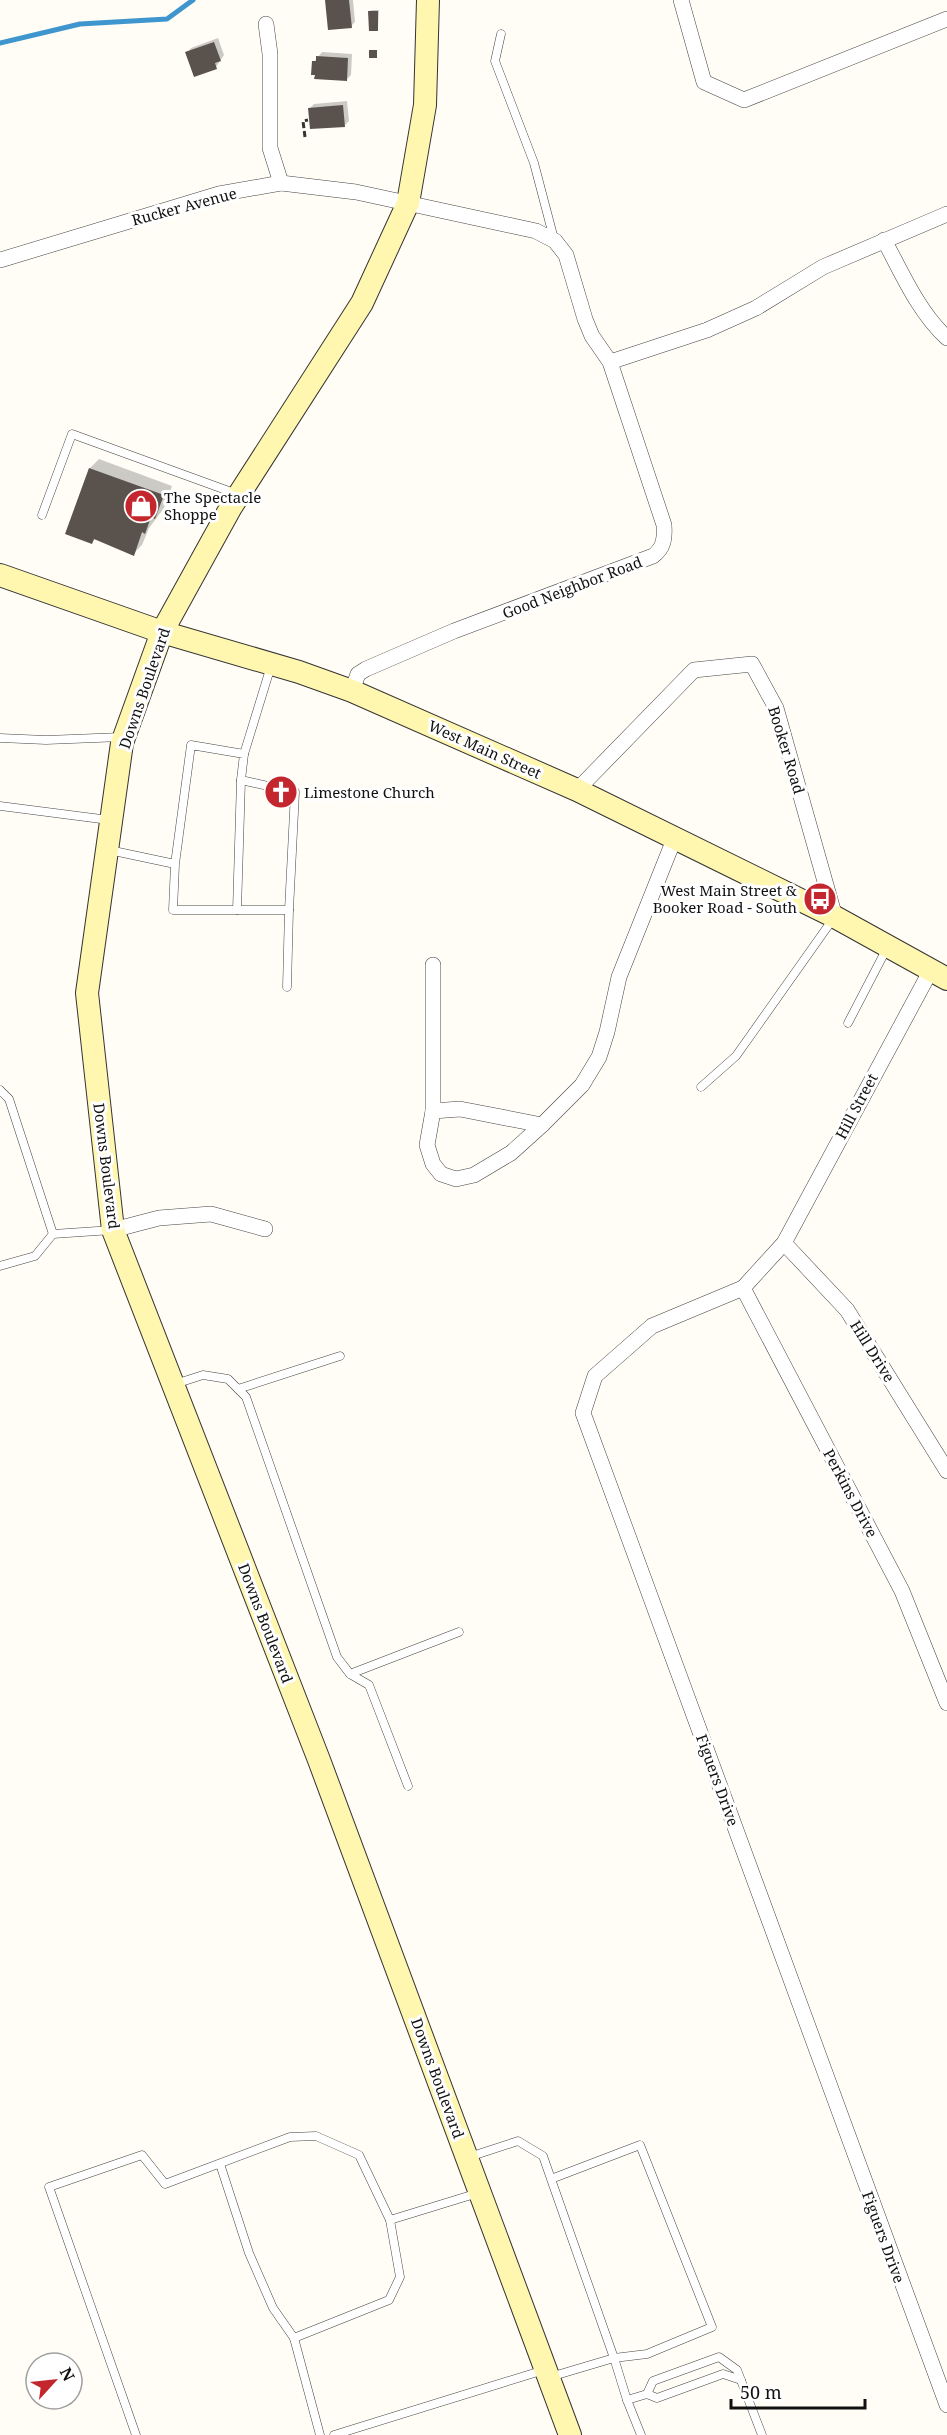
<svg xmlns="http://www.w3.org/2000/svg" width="947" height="2435" viewBox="0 0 947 2435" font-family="'Noto Serif',serif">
<rect width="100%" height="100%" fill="#fffdf5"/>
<g fill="#0003">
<path d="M 327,0 L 353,0 L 355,22 L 351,26 Z"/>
<path d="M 371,10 L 379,10 L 378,29 L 370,12 Z"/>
<path d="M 218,38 L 224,55 L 216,67 L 187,53 L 191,48 Z"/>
<path d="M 322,52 L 352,54 L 351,75 L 347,79 L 314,62 Z"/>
<path d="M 347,101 L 349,121 L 345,125 L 310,108 L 314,104 Z"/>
<path d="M 99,459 L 172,486 L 164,508 L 149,528 L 142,545 L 133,554 L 96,538 L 92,542 L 90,468 Z"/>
</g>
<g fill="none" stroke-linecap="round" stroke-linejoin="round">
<path stroke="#3f96cf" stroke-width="5" d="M 0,43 L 80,24 L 167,19 L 193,0"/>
</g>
<g fill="#5a524d">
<path d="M 325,0 L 349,0 L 352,28 L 328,30 Z"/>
<path d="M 368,11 L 378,11 L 378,31 L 369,31 Z"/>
<path d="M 214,42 L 221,61 L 215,63 L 217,69 L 194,77 L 185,52 Z"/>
<rect x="369" y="50" width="8" height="8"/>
<path d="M 316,56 L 348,58 L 347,81 L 314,79 L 315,75 L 311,75 L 312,61 L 316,61 Z"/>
<path d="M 343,105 L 345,127 L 310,129 L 308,108 Z"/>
<path d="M 89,468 L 164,495 L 155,519 L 151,517 L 145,534 L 142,532 L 134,556 L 94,539 L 92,544 L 65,534 Z"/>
</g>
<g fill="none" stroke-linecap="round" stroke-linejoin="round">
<defs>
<g id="lane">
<path d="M 501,34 L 495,61 L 534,163 L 554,239"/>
<path d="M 42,515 L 72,434 L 237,494"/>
<path d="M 0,738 L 46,740 L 122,737"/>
<path d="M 244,754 L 271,666"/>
<path d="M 0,806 L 109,820"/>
<path d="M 109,850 L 175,864 L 173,910 L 289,910 L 295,792 L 241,780 L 244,754 L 191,745 L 175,864"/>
<path d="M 237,910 L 241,780"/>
<path d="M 287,987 L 289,910"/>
<path d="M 848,1023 L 887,948"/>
<path d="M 701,1087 L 736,1056 L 833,919"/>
<path d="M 0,1090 L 9,1099 L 53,1234"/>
<path d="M 0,1266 L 35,1256 L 53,1234 L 112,1230"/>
<path d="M 175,1384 L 203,1375 L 228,1379 L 246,1397 L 337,1657 L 350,1674 L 369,1685 L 408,1786"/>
<path d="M 238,1389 L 340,1356"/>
<path d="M 350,1674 L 459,1632"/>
<path d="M 469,2157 L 518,2141 L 543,2156 L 551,2179 L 614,2358 L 647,2354 L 712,2327 L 640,2145 L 551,2179"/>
<path d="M 220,2164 L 249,2253 L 273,2308 L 294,2338"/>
<path d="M 550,2377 L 614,2358 L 627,2400"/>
<path d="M 647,2394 L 653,2381 L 719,2357 L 737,2370 L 762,2435"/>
<path d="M 136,2435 L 49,2187 L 142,2155 L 165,2184 L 290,2137 L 316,2136 L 359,2155 L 390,2220"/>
<path d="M 320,2435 L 294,2338 L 389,2300 L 400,2277 L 390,2220 L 478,2193"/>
<path d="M 334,2435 L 544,2370"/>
<path d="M 641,2435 L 627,2400 L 647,2394 L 657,2398 L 723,2374 L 741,2380"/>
</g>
<g id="street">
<path d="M 681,0 L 704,82 L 744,100 L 947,19"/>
<path d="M 266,24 L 270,54 L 270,148 L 281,183"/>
<path d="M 884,240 C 902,273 919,313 947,338"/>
<path d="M 0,260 L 219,194 L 281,183 L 356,192 L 536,231 L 555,241 L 566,255 L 585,319 L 592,336 L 610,362 L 664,525 C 665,538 664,548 653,556 L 454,631 L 366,669 L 358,674 L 352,691"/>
<path d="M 610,362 L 707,330 L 756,308 L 823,267 L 947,214"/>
<path d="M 577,790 L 694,670 L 752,664 L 776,708 L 835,917"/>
<path d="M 433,965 L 433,1111 L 427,1145 L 433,1164 L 441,1174 L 456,1179 L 474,1175 L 511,1153 L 542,1125 L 582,1085 L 599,1057 L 607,1032 L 619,977 L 675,837"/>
<path d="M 931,970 L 784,1243 L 743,1288 L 652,1326 L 595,1376 L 583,1413 L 947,2405"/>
<path d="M 433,1111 L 460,1109 L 542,1125"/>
<path d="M 113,1230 L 159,1218 L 211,1214 L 265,1229"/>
<path d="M 784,1243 L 847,1310 L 947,1471"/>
<path d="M 743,1288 L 902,1591 L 947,1703"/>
</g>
<g id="secondary">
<path d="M 428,0 L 425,105 L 408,203 L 362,303 L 231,507 L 162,632 L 122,743 L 87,993 L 113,1230 L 319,1760 L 570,2435"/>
<path d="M 0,575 L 162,632 L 299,672 L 352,691 L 577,790 L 835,917 L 947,979"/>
</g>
</defs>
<use href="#lane" stroke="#444" stroke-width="9"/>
<use href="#street" stroke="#444" stroke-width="16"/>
<use href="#secondary" stroke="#333" stroke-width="24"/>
<path stroke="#333" stroke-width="3" stroke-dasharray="6 3" stroke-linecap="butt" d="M 305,137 L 303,121 L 308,120"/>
<use href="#lane" stroke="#fff" stroke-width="8"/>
<use href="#street" stroke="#fff" stroke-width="15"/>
<use href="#secondary" stroke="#fff6b0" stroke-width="22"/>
</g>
<defs>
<symbol id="shop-disc" viewBox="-11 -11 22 22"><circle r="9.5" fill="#c4262e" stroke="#fff"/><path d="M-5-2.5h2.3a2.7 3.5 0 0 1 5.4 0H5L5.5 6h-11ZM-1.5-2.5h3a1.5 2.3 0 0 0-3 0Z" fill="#fff"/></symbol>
<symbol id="church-disc" viewBox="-11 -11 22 22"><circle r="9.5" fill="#c4262e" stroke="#fff"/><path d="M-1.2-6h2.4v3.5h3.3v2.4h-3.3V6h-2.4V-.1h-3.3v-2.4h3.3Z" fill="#fff"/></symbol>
<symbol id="bus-disc" viewBox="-11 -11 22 22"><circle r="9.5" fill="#c4262e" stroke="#fff"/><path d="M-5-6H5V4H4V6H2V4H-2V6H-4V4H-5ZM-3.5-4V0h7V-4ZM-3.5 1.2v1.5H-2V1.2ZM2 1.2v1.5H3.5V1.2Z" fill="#fff"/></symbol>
</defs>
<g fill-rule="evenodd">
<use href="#shop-disc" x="122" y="487" width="38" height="38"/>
<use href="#church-disc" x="262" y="773" width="38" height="38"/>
<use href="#bus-disc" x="801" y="880" width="38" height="38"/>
</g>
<g text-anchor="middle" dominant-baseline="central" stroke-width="6" stroke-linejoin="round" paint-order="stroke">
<g font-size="15" fill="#111" stroke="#fff">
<text transform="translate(184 206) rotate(-15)">Rucker Avenue</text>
<text transform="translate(572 587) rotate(-21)">Good Neighbor Road</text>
<text transform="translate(144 688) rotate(-71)">Downs Boulevard</text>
<text transform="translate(485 749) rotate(24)">West Main Street</text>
<text transform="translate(787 750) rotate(73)">Booker Road</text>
<text transform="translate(856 1106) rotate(-62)">Hill Street</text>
<text transform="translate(107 1166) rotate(83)">Downs Boulevard</text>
<text transform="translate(873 1351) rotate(58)">Hill Drive</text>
<text transform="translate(851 1493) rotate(62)">Perkins Drive</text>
<text transform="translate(266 1623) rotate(69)">Downs Boulevard</text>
<text transform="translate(718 1780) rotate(70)">Figuers Drive</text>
<text transform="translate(438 2078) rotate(70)">Downs Boulevard</text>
<text transform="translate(884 2237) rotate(70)">Figuers Drive</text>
</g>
<g font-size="15" fill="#111" stroke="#fff" text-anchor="start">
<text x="164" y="497">The Spectacle<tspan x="164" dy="17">Shoppe</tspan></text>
<text x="304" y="792">Limestone Church</text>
<text x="797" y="890" text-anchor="end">West Main Street &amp;<tspan x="797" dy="17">Booker Road - South</tspan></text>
</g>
</g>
<g transform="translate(54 2381) rotate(63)"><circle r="28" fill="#ffffff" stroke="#a0a0a0" stroke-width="1.5"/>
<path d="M0-4.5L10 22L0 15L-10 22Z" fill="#c4262e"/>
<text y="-9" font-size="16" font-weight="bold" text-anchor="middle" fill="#111111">N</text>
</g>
<path d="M731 2399v9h134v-9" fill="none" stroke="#111111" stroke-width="3"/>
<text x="740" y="2399" font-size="18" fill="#111111" stroke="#ffffff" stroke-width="4.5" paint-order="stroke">50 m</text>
</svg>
